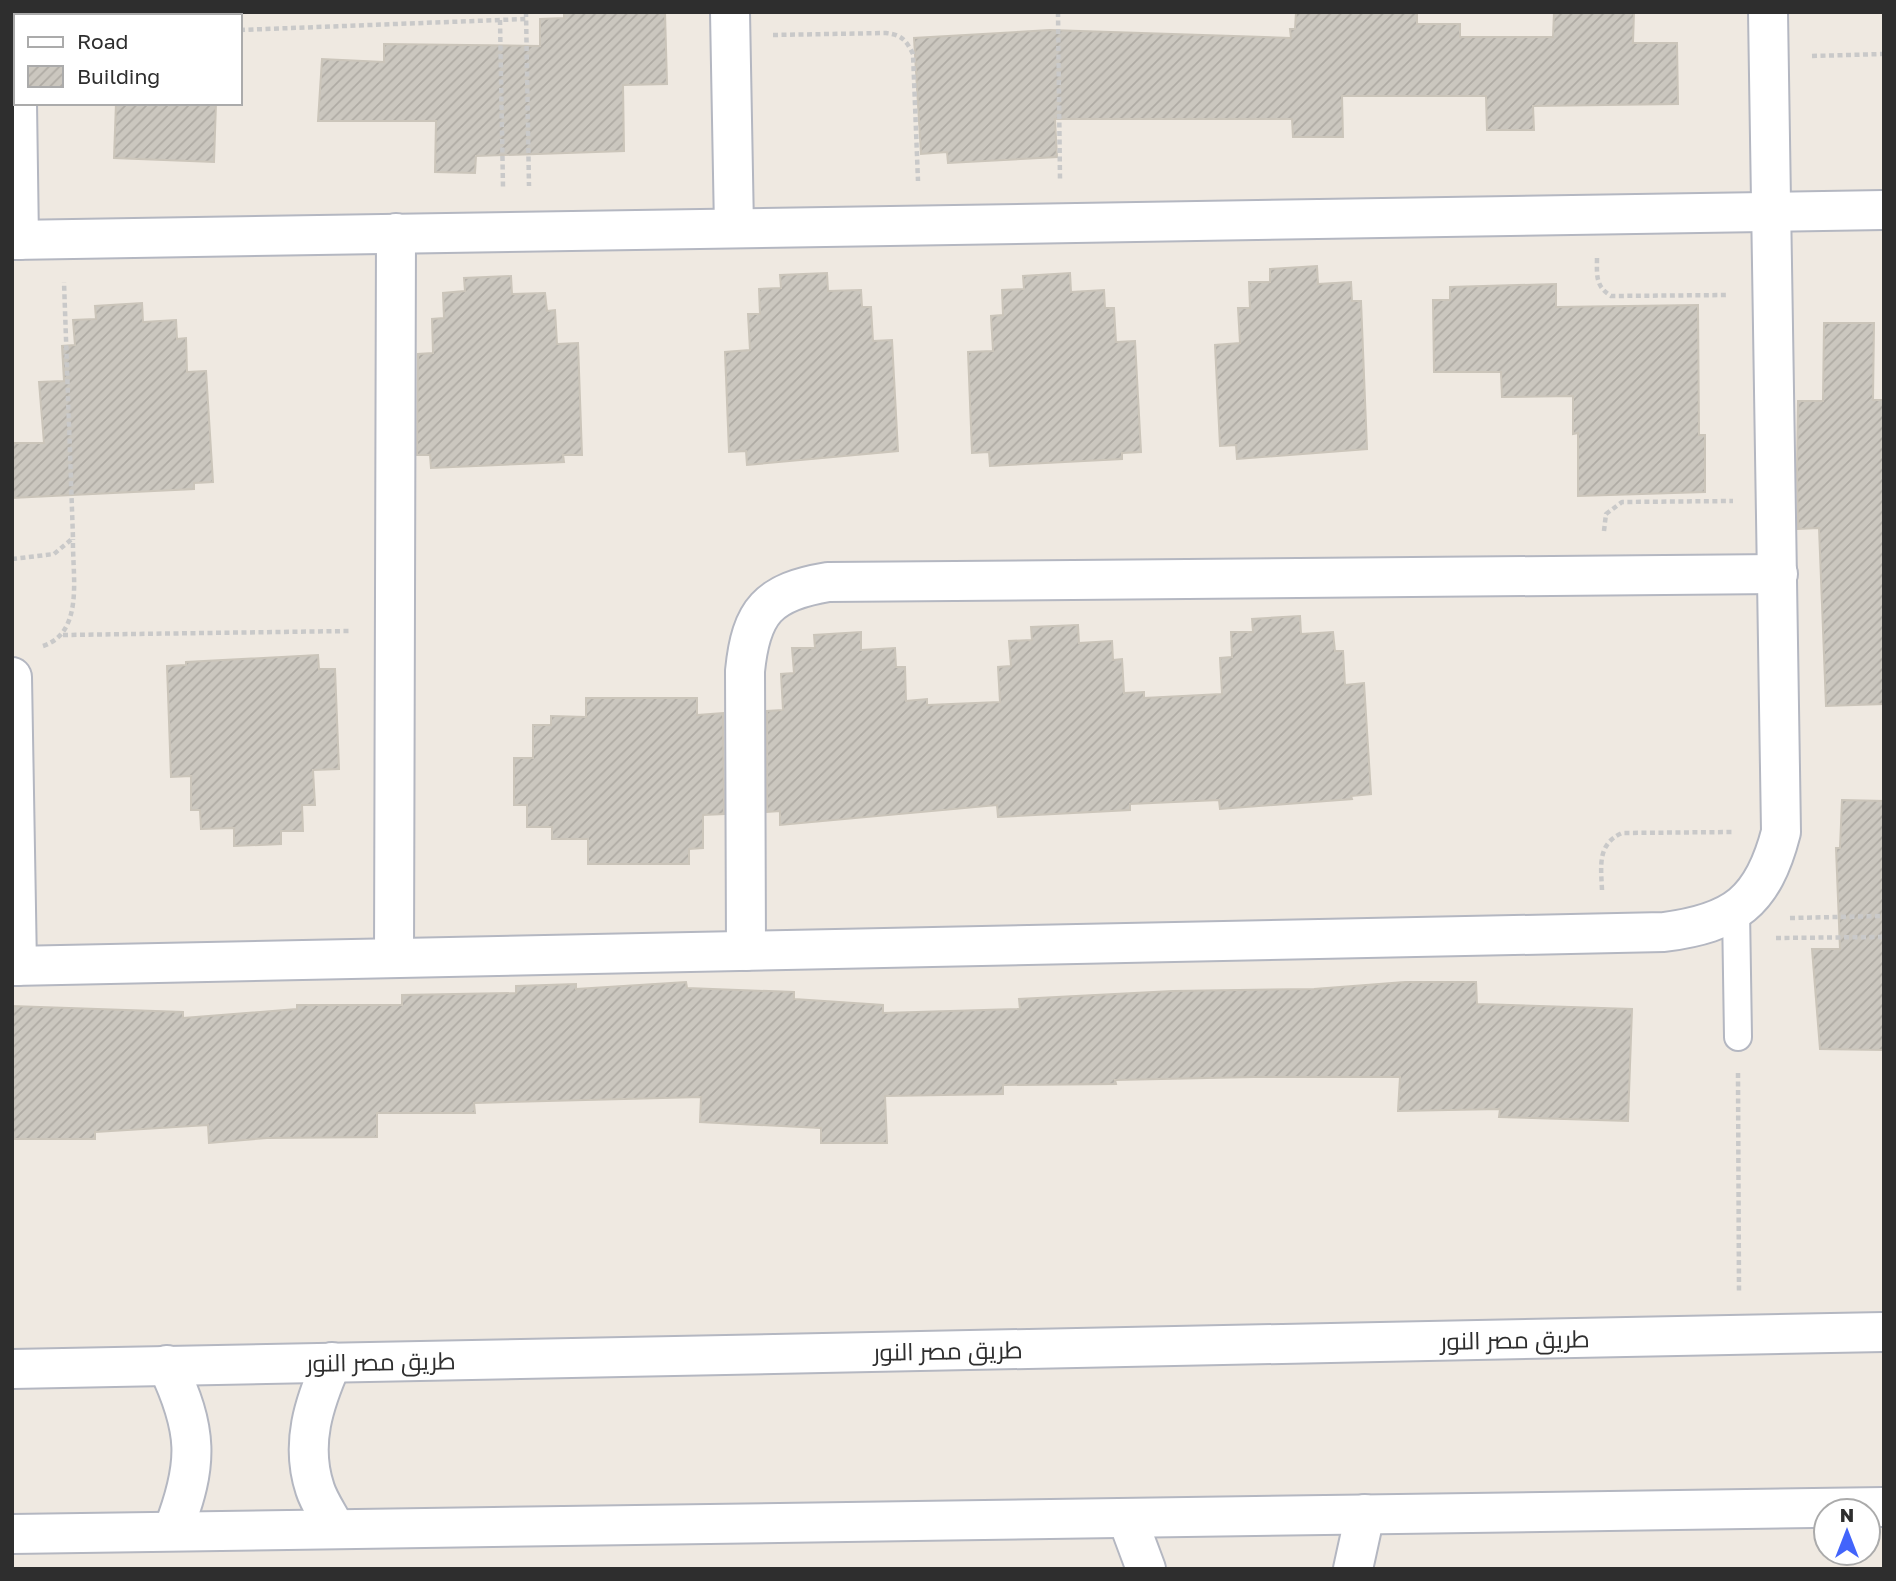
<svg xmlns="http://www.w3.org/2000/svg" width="1896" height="1581" viewBox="0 0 1896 1581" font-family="'Golos Text',Cairo,sans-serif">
<defs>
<pattern id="building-hatch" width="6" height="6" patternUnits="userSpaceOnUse" patternTransform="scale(1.75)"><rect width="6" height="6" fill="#cbc7bf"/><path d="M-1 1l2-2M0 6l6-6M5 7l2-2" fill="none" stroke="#afaba4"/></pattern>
</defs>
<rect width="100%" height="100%" fill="#efe9e1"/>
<g fill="url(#building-hatch)" stroke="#cbc5ba" stroke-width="2">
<path d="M 564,12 L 665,12 L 667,84 L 623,85 L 624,151 L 476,156 L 475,173 L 435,172 L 436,121 L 318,121 L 322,59 L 384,62 L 384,44 L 540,46 L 540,19 L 564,18 Z"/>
<path d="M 1296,12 L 1417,12 L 1417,24 L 1460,24 L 1460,37 L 1553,37 L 1554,12 L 1634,12 L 1633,43 L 1677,43 L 1678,104 L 1533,106 L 1534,130 L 1487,130 L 1486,96 L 1342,96 L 1343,137 L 1293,137 L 1292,119 L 1055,119 L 1057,157 L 948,163 L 947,152 L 921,154 L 914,38 L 1050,30 L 1291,38 L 1290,29 L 1295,29 Z"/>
<path d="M 116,103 L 216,103 L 214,162 L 114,158 Z"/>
<path d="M 1317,266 L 1318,284 L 1351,282 L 1352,301 L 1361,301 L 1367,449 L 1237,459 L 1236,445 L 1220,446 L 1215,345 L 1240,343 L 1238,308 L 1250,308 L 1249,282 L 1270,282 L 1270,269 Z"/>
<path d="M 827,273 L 828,291 L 861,290 L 862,307 L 871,307 L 873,341 L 892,340 L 898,451 L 747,465 L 746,451 L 729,452 L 725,352 L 750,350 L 748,314 L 760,314 L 759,289 L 781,288 L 780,275 Z"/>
<path d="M 1070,273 L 1071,292 L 1104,290 L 1105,308 L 1114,308 L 1116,342 L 1135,341 L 1141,452 L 1122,453 L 1122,459 L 990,466 L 989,452 L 972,453 L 968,352 L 993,351 L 991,316 L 1003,315 L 1002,290 L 1024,289 L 1023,276 Z"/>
<path d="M 511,276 L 512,294 L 545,293 L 547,311 L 555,310 L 557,344 L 578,343 L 582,455 L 563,455 L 564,462 L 431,468 L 430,455 L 417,455 L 418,354 L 433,353 L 432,319 L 444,318 L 443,293 L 465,291 L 464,278 Z"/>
<path d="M 1556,284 L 1556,307 L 1698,305 L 1699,435 L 1705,435 L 1705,492 L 1578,496 L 1578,433 L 1573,434 L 1573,396 L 1502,397 L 1501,372 L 1434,372 L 1433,300 L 1450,300 L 1450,287 Z"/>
<path d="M 142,303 L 143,322 L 176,320 L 177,339 L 186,338 L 187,372 L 206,371 L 213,482 L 194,483 L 194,489 L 12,498 L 12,443 L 44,443 L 39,382 L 64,381 L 62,346 L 75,345 L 73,320 L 96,319 L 95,306 Z"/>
<path d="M 1824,323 L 1874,323 L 1873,400 L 1884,400 L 1884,704 L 1826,706 L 1819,528 L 1798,529 L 1797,470 L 1798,401 L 1823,401 Z"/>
<path d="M 1300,616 L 1301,634 L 1333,632 L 1335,651 L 1343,651 L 1345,685 L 1364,683 L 1371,794 L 1351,796 L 1352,799 L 1220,809 L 1219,800 L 1130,804 L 1130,810 L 998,817 L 997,805 L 780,825 L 780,811 L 767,812 L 767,711 L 783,710 L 781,674 L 794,673 L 792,648 L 815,648 L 814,635 L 861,632 L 861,650 L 895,648 L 896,667 L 905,667 L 906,701 L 927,699 L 927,705 L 1000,702 L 998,667 L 1011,666 L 1009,641 L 1032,640 L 1031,627 L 1078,625 L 1079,643 L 1112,641 L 1113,660 L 1122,659 L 1124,693 L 1144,692 L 1144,698 L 1222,694 L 1220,658 L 1232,657 L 1231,632 L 1253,632 L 1252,619 Z"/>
<path d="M 318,655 L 319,669 L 335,669 L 339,769 L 313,770 L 315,805 L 302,805 L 303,831 L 281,831 L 281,844 L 234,846 L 234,828 L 201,829 L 200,810 L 191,810 L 191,776 L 171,777 L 167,666 L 186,665 L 186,662 Z"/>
<path d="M 586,698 L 697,698 L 697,715 L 723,713 L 724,814 L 703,815 L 703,848 L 689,849 L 689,864 L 588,864 L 588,839 L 552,839 L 552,827 L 527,827 L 527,805 L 514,805 L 514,758 L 533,758 L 533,725 L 551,725 L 551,716 L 586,717 Z"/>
<path d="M 1842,800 L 1884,801 L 1884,1050 L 1820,1049 L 1812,949 L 1840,949 L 1836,848 L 1840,848 Z"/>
<path d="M 686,982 L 687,988 L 794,992 L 794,999 L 883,1005 L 883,1013 L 1020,1009 L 1019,999 L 1173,991 L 1314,989 L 1405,982 L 1476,982 L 1477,1004 L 1632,1009 L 1628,1121 L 1499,1117 L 1500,1109 L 1398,1111 L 1400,1077 L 1254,1077 L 1115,1080 L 1116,1084 L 1003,1085 L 1003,1094 L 885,1096 L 887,1143 L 821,1143 L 821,1128 L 700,1122 L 701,1097 L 474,1103 L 475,1113 L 377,1113 L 377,1137 L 267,1138 L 209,1143 L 208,1125 L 95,1132 L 95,1139 L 12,1139 L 12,1006 L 183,1012 L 183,1018 L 297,1009 L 297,1005 L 402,1005 L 402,995 L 516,993 L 516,986 L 576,984 L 576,989 Z"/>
</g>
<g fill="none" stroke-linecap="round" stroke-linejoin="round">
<defs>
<path id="service" d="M 1736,910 L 1738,1037"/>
<g id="minor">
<path d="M 16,12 L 16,16"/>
<path d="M 730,12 L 734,228"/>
<path d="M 17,103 L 19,240"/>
<path d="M 12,240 L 1884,210"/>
<path d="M 12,677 L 17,966"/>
<path d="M 746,951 L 745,671 C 751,611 768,592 828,582 L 1778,574"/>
<path d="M 394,958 L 396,233"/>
<path d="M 12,966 L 1664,932 C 1734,923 1763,902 1781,832 L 1768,12"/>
<path d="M 1127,1518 L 1146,1569"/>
<path d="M 1353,1569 L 1365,1514"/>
</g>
<g id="tertiary">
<path d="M 332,1362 C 314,1403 300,1444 315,1489 C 319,1502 329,1516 335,1528"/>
<path d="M 167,1365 C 198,1430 199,1463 173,1530"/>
<path d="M 12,1369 L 1884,1332"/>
<path d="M 12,1534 L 1884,1507"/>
</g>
</defs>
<use href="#service" stroke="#b4b7c1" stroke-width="30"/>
<use href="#minor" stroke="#b4b7c1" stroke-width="42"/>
<use href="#tertiary" stroke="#b4b7c1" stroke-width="42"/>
<g stroke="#c9c9c9" stroke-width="4.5" stroke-dasharray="5 3.5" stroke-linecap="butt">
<path d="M 222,12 L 222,16"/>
<path d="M 526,12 L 529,186"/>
<path d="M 1058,12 L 1060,179"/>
<path d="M 500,20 L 503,187"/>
<path d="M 240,30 L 526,19"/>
<path d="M 773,35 L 886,33 C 902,35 906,40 913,54 L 918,181"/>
<path d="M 1812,56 L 1884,54"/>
<path d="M 1597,258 C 1597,275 1595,286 1611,296 L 1729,295"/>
<path d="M 1604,531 L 1606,514 L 1622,502 L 1733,501"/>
<path d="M 12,559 L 54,554 L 73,538 L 64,282"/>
<path d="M 63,635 L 349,631"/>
<path d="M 43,646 C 85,632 72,574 73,539"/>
<path d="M 1602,890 C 1601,866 1597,844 1622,833 L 1734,832"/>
<path d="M 1790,918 L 1884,916"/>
<path d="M 1776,938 L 1884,937"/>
<path d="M 1738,1073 L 1739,1292"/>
</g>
<use href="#service" stroke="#fff" stroke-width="26"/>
<use href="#minor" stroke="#fff" stroke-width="38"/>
<use href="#tertiary" stroke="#fff" stroke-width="38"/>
</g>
<g text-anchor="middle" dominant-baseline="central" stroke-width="5" stroke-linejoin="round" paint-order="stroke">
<g font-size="24" fill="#2e2e2e" stroke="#fff">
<text transform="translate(1515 1339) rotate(-1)">طريق مصر النور</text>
<text transform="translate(948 1350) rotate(-1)">طريق مصر النور</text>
<text transform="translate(381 1361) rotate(-1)">طريق مصر النور</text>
</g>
</g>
<rect width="1896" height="1581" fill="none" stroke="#2e2e2e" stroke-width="28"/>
<rect x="14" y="14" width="228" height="91" fill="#ffffff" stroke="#ababab" stroke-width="2"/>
<rect x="28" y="37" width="35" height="10" fill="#ffffff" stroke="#ababab" stroke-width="2"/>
<text x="77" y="49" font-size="21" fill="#2e2e2e">Road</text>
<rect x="28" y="66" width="35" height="21" fill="url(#building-hatch)" stroke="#ababab" stroke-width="2"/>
<text x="77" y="84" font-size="21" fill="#2e2e2e">Building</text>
<g transform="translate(1847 1532)"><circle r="33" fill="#ffffff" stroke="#ababab" stroke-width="2"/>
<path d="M0-5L12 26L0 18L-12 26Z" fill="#4264fb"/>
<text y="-10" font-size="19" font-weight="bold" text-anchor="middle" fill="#2e2e2e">N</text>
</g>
</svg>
